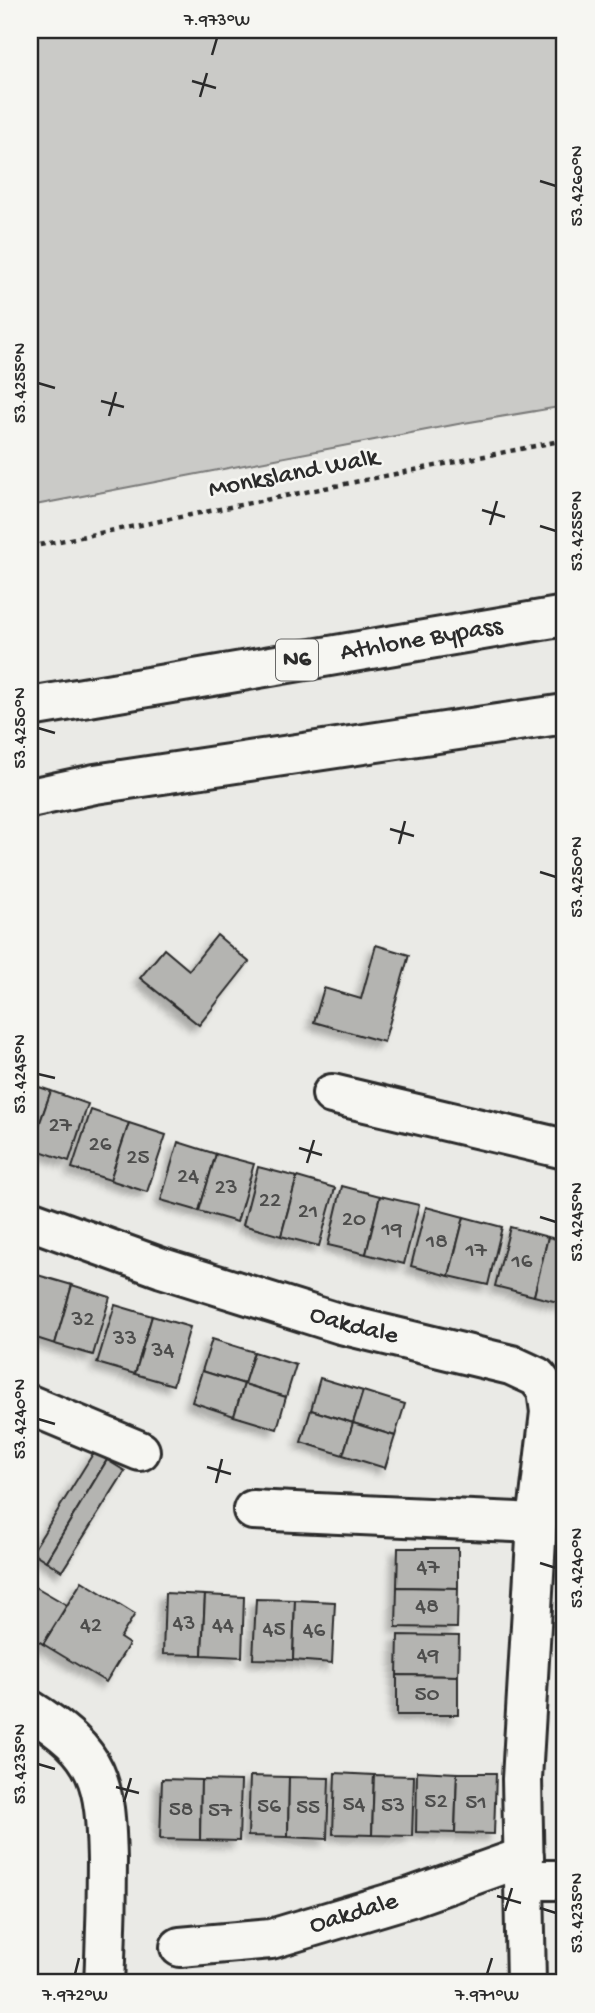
<svg xmlns="http://www.w3.org/2000/svg" width="595" height="2013" viewBox="0 0 595 2013" font-family="'Gochi Hand',sans-serif">
<defs>
<filter id="shadow"><feDropShadow dx="-6" dy="6" stdDeviation="3.5" flood-color="#0004"/></filter>
</defs>
<rect width="100%" height="100%" fill="#eaeae6"/>
<filter id="ink" filterUnits="userSpaceOnUse"><feTurbulence type="fractalNoise" baseFrequency=".0143" numOctaves="2"/><feDisplacementMap in="SourceGraphic" scale="14" xChannelSelector="R" yChannelSelector="G"/><feConvolveMatrix kernelMatrix="1 2 1 2 8 2 1 2 1" color-interpolation-filters="sRGB"/></filter>
<g filter="url(#ink)">
<path fill="#cacac7" stroke="#7a7a79" stroke-width="2" d="M 30,30 L 565,30 L 565,406 L 458,424 L 30,506 Z"/>
<g fill="#b4b4b1" stroke="#2b2b2b" stroke-width="2" filter="url(#shadow)">
<path d="M 217,935 L 249,962 L 199,1025 L 140,978 L 164,949 L 189,970 Z"/>
<path d="M 376,945 L 409,955 L 384,1042 L 314,1022 L 324,988 L 361,999 Z"/>
<path d="M 30,1084 L 51,1091 L 31,1148 L 30,1148 Z"/>
<path d="M 51,1091 L 88,1104 L 69,1161 L 31,1148 Z"/>
<path d="M 91,1110 L 129,1123 L 110,1180 L 72,1168 Z"/>
<path d="M 129,1123 L 166,1135 L 147,1192 L 110,1180 Z"/>
<path d="M 178,1142 L 216,1154 L 199,1211 L 161,1200 Z"/>
<path d="M 216,1154 L 254,1164 L 237,1222 L 199,1211 Z"/>
<path d="M 258,1167 L 297,1177 L 281,1236 L 243,1225 Z"/>
<path d="M 297,1177 L 335,1188 L 319,1246 L 281,1236 Z"/>
<path d="M 342,1186 L 380,1196 L 366,1254 L 328,1245 Z"/>
<path d="M 380,1196 L 419,1205 L 404,1264 L 366,1254 Z"/>
<path d="M 426,1207 L 464,1217 L 449,1276 L 411,1266 Z"/>
<path d="M 464,1217 L 502,1227 L 488,1285 L 449,1276 Z"/>
<path d="M 510,1227 L 548,1237 L 534,1296 L 495,1286 Z"/>
<path d="M 548,1237 L 565,1241 L 565,1304 L 534,1296 Z"/>
<path d="M 34,1274 L 72,1285 L 55,1344 L 30,1336 L 30,1290 Z"/>
<path d="M 72,1285 L 110,1297 L 93,1355 L 55,1344 Z"/>
<path d="M 115,1305 L 152,1316 L 135,1374 L 97,1363 Z"/>
<path d="M 152,1316 L 190,1327 L 173,1385 L 135,1374 Z"/>
<path d="M 212,1339 L 254,1352 L 244,1384 L 202,1371 Z"/>
<path d="M 254,1352 L 296,1365 L 286,1397 L 244,1384 Z"/>
<path d="M 202,1371 L 244,1384 L 234,1416 L 192,1402 Z"/>
<path d="M 320,1378 L 363,1391 L 353,1423 L 311,1410 Z"/>
<path d="M 244,1384 L 286,1397 L 277,1429 L 234,1416 Z"/>
<path d="M 363,1391 L 405,1404 L 395,1436 L 353,1423 Z"/>
<path d="M 311,1410 L 353,1423 L 343,1455 L 301,1442 Z"/>
<path d="M 353,1423 L 395,1436 L 385,1468 L 343,1455 Z"/>
<path d="M 94,1452 L 107,1460 L 46,1561 L 32,1552 Z"/>
<path d="M 107,1460 L 125,1471 L 62,1571 L 46,1561 Z"/>
<path d="M 398,1548 L 458,1548 L 458,1588 L 397,1587 Z"/>
<path d="M 82,1581 L 135,1614 L 120,1638 L 129,1644 L 106,1682 L 43,1644 Z"/>
<path d="M 36,1587 L 67,1605 L 43,1644 L 30,1635 L 30,1597 Z"/>
<path d="M 397,1587 L 458,1588 L 457,1628 L 396,1627 Z"/>
<path d="M 165,1593 L 205,1595 L 202,1655 L 163,1654 Z"/>
<path d="M 205,1595 L 244,1597 L 242,1657 L 202,1655 Z"/>
<path d="M 256,1599 L 295,1600 L 293,1660 L 253,1659 Z"/>
<path d="M 295,1600 L 335,1602 L 332,1663 L 293,1660 Z"/>
<path d="M 398,1635 L 459,1636 L 458,1676 L 397,1675 Z"/>
<path d="M 397,1675 L 458,1676 L 458,1715 L 397,1715 Z"/>
<path d="M 417,1771 L 457,1773 L 455,1833 L 416,1832 Z"/>
<path d="M 335,1773 L 374,1775 L 372,1835 L 333,1834 Z"/>
<path d="M 457,1773 L 496,1773 L 494,1834 L 455,1833 Z"/>
<path d="M 374,1775 L 414,1776 L 412,1836 L 372,1835 Z"/>
<path d="M 250,1776 L 289,1777 L 288,1837 L 248,1836 Z"/>
<path d="M 289,1777 L 329,1778 L 327,1839 L 288,1837 Z"/>
<path d="M 162,1779 L 201,1780 L 200,1840 L 160,1839 Z"/>
<path d="M 201,1780 L 241,1781 L 239,1841 L 200,1840 Z"/>
</g>
<g fill="none" stroke-linecap="round" stroke-linejoin="round">
<defs>
<g id="minor">
<path d="M 332,1094 L 565,1149"/>
<path id="s1" d="M 30,1220 L 162,1268 L 341,1324 L 511,1365 L 537,1377 L 547,1390 L 550,1412 L 537,1523 L 522,1779 L 526,1983"/>
<path d="M 30,1405 L 140,1451"/>
<path d="M 253,1510 L 537,1523"/>
<path d="M 30,1710 C 101,1754 105,1781 107,1860 C 107,1902 106,1942 104,1983"/>
<path d="M 524,1880 L 565,1880"/>
<path id="s2" d="M 180,1947 L 271,1939 L 411,1897 L 524,1857"/>
</g>
<g id="highway">
<path id="s3" d="M 30,707 L 565,616"/>
<path d="M 30,798 L 95,784 L 565,714"/>
</g>
</defs>
<use href="#minor" stroke="#2b2b2b" stroke-width="44"/>
<use href="#highway" stroke="#2b2b2b" stroke-width="44"/>
<g stroke="#2b2b2b" stroke-width="4.5" stroke-dasharray="5 5" stroke-linecap="butt">
<path d="M 30,547 L 565,440"/>
<path d="M 471,1983 L 488,1981"/>
</g>
<use href="#minor" stroke="#f6f6f2" stroke-width="38"/>
<use href="#highway" stroke="#f6f6f2" stroke-width="38"/>
</g>
</g>
<path fill="none" stroke="#2b2b2b" stroke-width="2.5" d="M 212,55 L 217,38M 192,81 L 216,88M 200,97 L 207,73M 540,181 L 556,186M 38,383 L 55,388M 101,401 L 124,407M 109,416 L 116,392M 482,510 L 505,517M 490,525 L 497,501M 540,526 L 556,531M 38,728 L 55,733M 390,829 L 414,836M 399,844 L 405,821M 540,872 L 556,877M 38,1074 L 55,1078M 299,1148 L 322,1155M 307,1163 L 314,1140M 540,1217 L 556,1222M 38,1419 L 55,1424M 207,1467 L 231,1474M 216,1483 L 222,1459M 540,1563 L 556,1568M 38,1764 L 55,1769M 116,1787 L 139,1793M 124,1802 L 131,1778M 497,1896 L 521,1903M 540,1908 L 556,1913M 505,1911 L 512,1888M 75,1974 L 79,1958M 487,1974 L 492,1958"/>
<g text-anchor="middle" dominant-baseline="central" stroke-width="5" stroke-linejoin="round" paint-order="stroke">
<g font-size="23" fill="#4d4d4c">
<text x="60" y="1126">27</text>
<text x="100" y="1145">26</text>
<text x="138" y="1158">25</text>
<text x="188" y="1177">24</text>
<text x="226" y="1188">23</text>
<text x="270" y="1201">22</text>
<text x="308" y="1212">21</text>
<text x="354" y="1220">20</text>
<text x="392" y="1230">19</text>
<text x="437" y="1242">18</text>
<text x="476" y="1251">17</text>
<text x="522" y="1262">16</text>
<text x="83" y="1320">32</text>
<text x="125" y="1339">33</text>
<text x="163" y="1351">34</text>
<text x="428" y="1568">47</text>
<text x="427" y="1607">48</text>
<text x="184" y="1624">43</text>
<text x="91" y="1626">42</text>
<text x="223" y="1626">44</text>
<text x="274" y="1630">45</text>
<text x="314" y="1631">46</text>
<text x="428" y="1656">49</text>
<text x="427" y="1695">50</text>
<text x="436" y="1802">52</text>
<text x="476" y="1803">51</text>
<text x="354" y="1805">54</text>
<text x="393" y="1806">53</text>
<text x="269" y="1807">56</text>
<text x="308" y="1808">55</text>
<text x="181" y="1810">58</text>
<text x="220" y="1811">57</text>
</g>
<rect fill="#f6f6f2" stroke="#686867" stroke-width="2" x="276" y="639.5" width="42" height="41" rx="5"/>
<g font-size="24" font-weight="bold" fill="#2b2b2b">
<text x="297" y="660">N6</text>
</g>
<g font-size="26" fill="#2b2b2b" stroke="#f6f6f2">
<text transform="translate(294 475) rotate(-11)">Monksland Walk</text>
<text stroke="none"><textPath href="#s3" startOffset="397">Athlone Bypass</textPath></text>
<text stroke="none"><textPath href="#s1" startOffset="341">Oakdale</textPath></text>
<text stroke="none"><textPath href="#s2" startOffset="178">Oakdale</textPath></text>
</g>
</g>
<rect width="595" height="2013" fill="none" stroke="#f6f6f2" stroke-width="77"/>
<rect x="38" y="38" width="518" height="1936" fill="none" stroke="#2b2b2b" stroke-width="2.5"/>
<g font-size="18" text-anchor="middle" fill="#2b2b2b">
<text x="217" y="25">7.973°W</text>
<text transform="translate(576 186) rotate(-90)" y="6">53.4260°N</text>
<text transform="translate(19 383) rotate(-90)" y="6">53.4255°N</text>
<text transform="translate(576 531) rotate(-90)" y="6">53.4255°N</text>
<text transform="translate(19 728) rotate(-90)" y="6">53.4250°N</text>
<text transform="translate(576 877) rotate(-90)" y="6">53.4250°N</text>
<text transform="translate(19 1074) rotate(-90)" y="6">53.4245°N</text>
<text transform="translate(576 1222) rotate(-90)" y="6">53.4245°N</text>
<text transform="translate(19 1419) rotate(-90)" y="6">53.4240°N</text>
<text transform="translate(576 1568) rotate(-90)" y="6">53.4240°N</text>
<text transform="translate(19 1764) rotate(-90)" y="6">53.4235°N</text>
<text transform="translate(576 1913) rotate(-90)" y="6">53.4235°N</text>
<text x="75" y="2000">7.972°W</text>
<text x="487" y="2000">7.971°W</text>
</g>
</svg>
